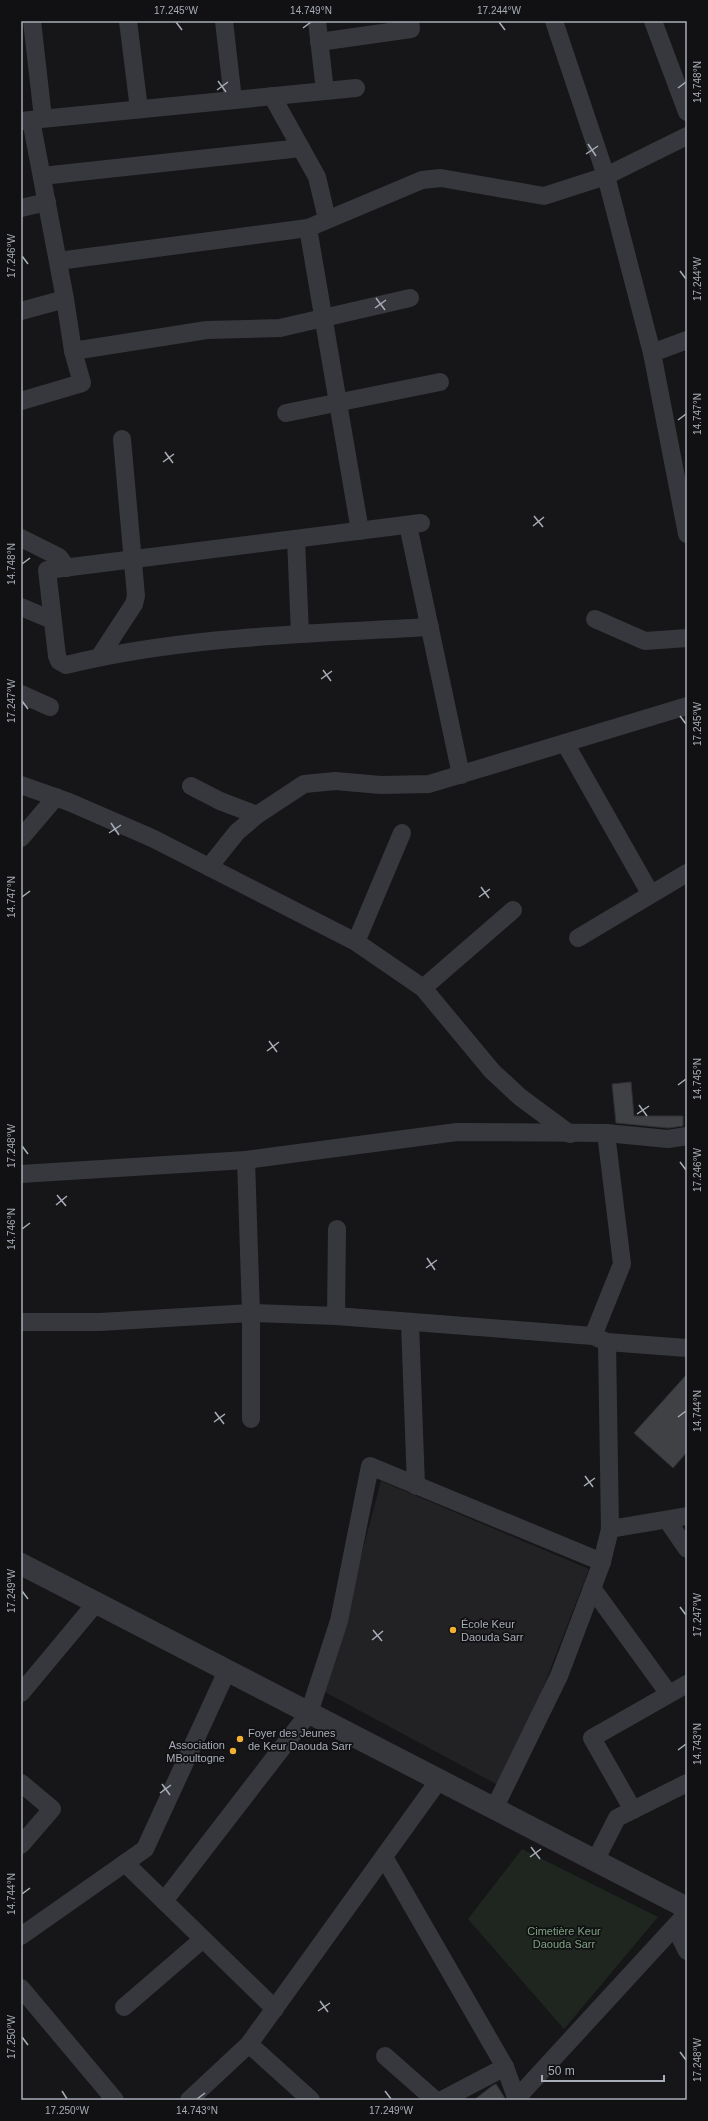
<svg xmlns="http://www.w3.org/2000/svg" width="708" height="2121" viewBox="0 0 708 2121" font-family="Helvetica,sans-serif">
<rect width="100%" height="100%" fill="#161618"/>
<path fill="#222225" d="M 381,1481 L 589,1569 L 533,1714 L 498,1785 L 325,1692 Z"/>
<path fill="#1e261f" d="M 522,1849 L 658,1917 L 564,2029 L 468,1919 Z"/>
<g fill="#404145" stroke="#303034">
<path d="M 631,1082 L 634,1116 L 683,1116 L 683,1126 L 668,1128 L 616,1123 L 612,1084 Z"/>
<path d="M 687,1374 L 687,1452 L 673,1468 L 634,1433 Z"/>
<path d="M 496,2084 L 506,2100 L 474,2100 L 492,2086 Z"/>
</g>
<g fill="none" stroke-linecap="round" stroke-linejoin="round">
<g stroke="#37383d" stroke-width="18">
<path d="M 32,21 L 43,118"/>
<path d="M 128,21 L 139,109"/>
<path d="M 224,21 L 233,100"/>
<path d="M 317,21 L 325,91"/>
<path d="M 554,21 L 606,176 L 652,353 L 687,534"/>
<path d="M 653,21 L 687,112"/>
<path d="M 319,42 L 411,29 L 410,21"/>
<path d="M 272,96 L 317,177 L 327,219"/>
<path d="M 21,121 L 356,88"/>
<path d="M 42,176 L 301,148"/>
<path d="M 21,208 L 47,202"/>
<path d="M 308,228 L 360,531"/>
<path d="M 58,261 L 308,228 L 422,180 L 441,178 L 544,196 L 606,176 L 687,136"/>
<path d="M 21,311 L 65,299"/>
<path d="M 73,351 L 207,330 L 280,328 L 410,298"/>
<path d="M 652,353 L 687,340"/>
<path d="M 21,401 L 82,383 L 73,351 L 65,299 L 31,120"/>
<path d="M 286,413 L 440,382"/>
<path d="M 421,523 L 47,570 L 57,656 L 59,661 L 66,665 C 185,636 308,634 430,627"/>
<path d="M 408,525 L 461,775"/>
<path d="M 21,538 L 59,557 L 67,568"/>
<path d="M 296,539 L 300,634"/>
<path d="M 21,607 L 52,620"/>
<path d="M 595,619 L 645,641 L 687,638"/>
<path d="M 100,656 L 134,604 L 136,596 L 122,439"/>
<path d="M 21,694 L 50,707"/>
<path d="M 565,743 L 650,893"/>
<path d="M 21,785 L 69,802 L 152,838 L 356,942 L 423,988 L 492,1071 L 520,1097 L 570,1134"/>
<path d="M 191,786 L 220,801 L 257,815 L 304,784 L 335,781 L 381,785 L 429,784 L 687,706"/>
<path d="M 21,838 L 56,797"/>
<path d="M 209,867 L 237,832 L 257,815"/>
<path d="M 578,938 L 687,873"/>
<path d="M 356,942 L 402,833"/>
<path d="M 423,988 L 513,910"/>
<path d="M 246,1160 L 251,1313 L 251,1419"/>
<path d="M 21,1174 L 246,1160 L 457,1132 L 606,1133 L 668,1139 L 687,1136"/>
<path d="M 336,1316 L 337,1229"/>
<path d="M 21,1322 L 100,1322 L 251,1313 L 336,1316 L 593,1336 L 607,1342 L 687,1348"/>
<path d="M 410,1323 L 416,1486"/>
<path d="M 593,1336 L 622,1264 L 606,1133"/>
<path d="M 667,1520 L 687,1549"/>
<path d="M 610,1529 L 687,1516"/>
<path d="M 592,1588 L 669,1694"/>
<path d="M 21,1693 L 96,1603"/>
<path d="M 21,1783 L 52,1809 L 21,1845"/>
<path d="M 494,1809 L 559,1676 L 602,1562 L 610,1529 L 607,1342"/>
<path d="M 633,1810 L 592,1738 L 687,1684"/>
<path d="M 384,1857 L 505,2067 L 517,2100"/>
<path d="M 595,1861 L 617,1818 L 687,1783"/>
<path d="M 125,1863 L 275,2009"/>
<path d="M 164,1901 L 309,1713 L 339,1621 L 370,1466 L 602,1562"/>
<path d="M 675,1927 L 687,1951"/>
<path d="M 21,1936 L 145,1849 L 227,1671"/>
<path d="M 21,1988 L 115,2100"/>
<path d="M 124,2007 L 203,1939"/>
<path d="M 249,2044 L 311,2100"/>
<path d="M 385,2056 L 435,2100"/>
<path d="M 517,2098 L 687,1913"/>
<path d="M 189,2100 L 249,2044 L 439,1780"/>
<path d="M 442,2100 L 505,2067"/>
</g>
<path stroke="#37383d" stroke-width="22" d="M 21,1564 L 687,1908"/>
</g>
<path fill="none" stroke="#a8adb8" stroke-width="1.5" d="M 176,22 L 182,30M 499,22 L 505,30M 303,28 L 311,22M 218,81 L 226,92M 678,88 L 686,82M 217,90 L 228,82M 588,144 L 596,156M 586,154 L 598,146M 22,256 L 28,264M 680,271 L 686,279M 376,298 L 385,310M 375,308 L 386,300M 678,420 L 686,414M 165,452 L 173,463M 163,462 L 174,454M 534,516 L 543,527M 533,526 L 544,517M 22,564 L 30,558M 323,670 L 331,681M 321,679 L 332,671M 22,701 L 28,709M 680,716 L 686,724M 111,823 L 119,835M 109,833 L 121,825M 481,887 L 489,898M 22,897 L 30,891M 479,897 L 490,889M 269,1041 L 277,1052M 267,1051 L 279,1042M 678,1085 L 686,1079M 639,1105 L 647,1116M 637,1114 L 649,1106M 22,1146 L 28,1154M 680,1162 L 686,1170M 57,1195 L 66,1206M 56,1205 L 67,1196M 22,1229 L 30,1223M 427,1258 L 435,1270M 426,1268 L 437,1260M 215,1412 L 224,1424M 678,1417 L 686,1411M 214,1422 L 225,1414M 585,1476 L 593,1487M 584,1486 L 595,1478M 22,1591 L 28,1599M 680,1607 L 686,1615M 373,1630 L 382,1641M 372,1640 L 383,1631M 678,1750 L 686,1744M 162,1784 L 170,1795M 160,1793 L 171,1785M 531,1847 L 540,1859M 530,1857 L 541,1849M 22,1894 L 30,1888M 320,2001 L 328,2012M 318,2011 L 330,2003M 22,2037 L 28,2045M 680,2052 L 686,2060M 62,2091 L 67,2099M 385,2091 L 391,2099M 197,2099 L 205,2093"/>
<g fill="#f2b134" stroke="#111113" stroke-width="1.5">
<circle cx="453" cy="1630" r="4"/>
<circle cx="240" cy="1739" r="4"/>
<circle cx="233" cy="1751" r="4"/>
</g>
<g text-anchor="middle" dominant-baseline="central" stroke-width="3.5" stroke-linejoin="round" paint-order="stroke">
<g font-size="11" fill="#a8adb8" stroke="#111113" text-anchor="start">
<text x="461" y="1624">École Keur<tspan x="461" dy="13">Daouda Sarr</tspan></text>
<text x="248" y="1733">Foyer des Jeunes<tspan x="248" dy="13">de Keur Daouda Sarr</tspan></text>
<text x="225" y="1745" text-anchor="end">Association<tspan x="225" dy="13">MBoultogne</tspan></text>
</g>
<g font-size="11" fill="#7fa381" stroke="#111113">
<text x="564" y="1931">Cimetière Keur<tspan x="564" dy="13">Daouda Sarr</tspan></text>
</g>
</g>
<rect width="708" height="2121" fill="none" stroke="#111113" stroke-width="44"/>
<path d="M542 2075v6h122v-6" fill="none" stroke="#a8adb8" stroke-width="2"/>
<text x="548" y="2075" font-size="12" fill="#a8adb8" stroke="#111113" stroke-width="3" paint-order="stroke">50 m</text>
<rect x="22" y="22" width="664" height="2077" fill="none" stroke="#a8adb8" stroke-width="1.5"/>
<g font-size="10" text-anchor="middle" fill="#a8adb8">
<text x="176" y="14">17.245°W</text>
<text x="311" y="14">14.749°N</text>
<text x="499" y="14">17.244°W</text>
<text transform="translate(697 82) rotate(-90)" y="4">14.748°N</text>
<text transform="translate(11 256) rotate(-90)" y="4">17.246°W</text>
<text transform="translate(697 279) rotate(-90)" y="4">17.244°W</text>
<text transform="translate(697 414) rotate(-90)" y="4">14.747°N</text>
<text transform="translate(11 564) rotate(-90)" y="4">14.748°N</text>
<text transform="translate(11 701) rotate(-90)" y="4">17.247°W</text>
<text transform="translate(697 724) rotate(-90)" y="4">17.245°W</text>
<text transform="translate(11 897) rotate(-90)" y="4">14.747°N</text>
<text transform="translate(697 1079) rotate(-90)" y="4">14.745°N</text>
<text transform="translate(11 1146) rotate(-90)" y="4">17.248°W</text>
<text transform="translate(697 1170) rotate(-90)" y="4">17.246°W</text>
<text transform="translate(11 1229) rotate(-90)" y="4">14.746°N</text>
<text transform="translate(697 1411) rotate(-90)" y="4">14.744°N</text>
<text transform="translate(11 1591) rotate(-90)" y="4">17.249°W</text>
<text transform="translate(697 1615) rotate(-90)" y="4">17.247°W</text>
<text transform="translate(697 1744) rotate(-90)" y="4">14.743°N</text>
<text transform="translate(11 1894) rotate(-90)" y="4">14.744°N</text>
<text transform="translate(11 2037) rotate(-90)" y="4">17.250°W</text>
<text transform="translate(697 2060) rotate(-90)" y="4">17.248°W</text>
<text x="67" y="2114">17.250°W</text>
<text x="197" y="2114">14.743°N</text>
<text x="391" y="2114">17.249°W</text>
</g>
</svg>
